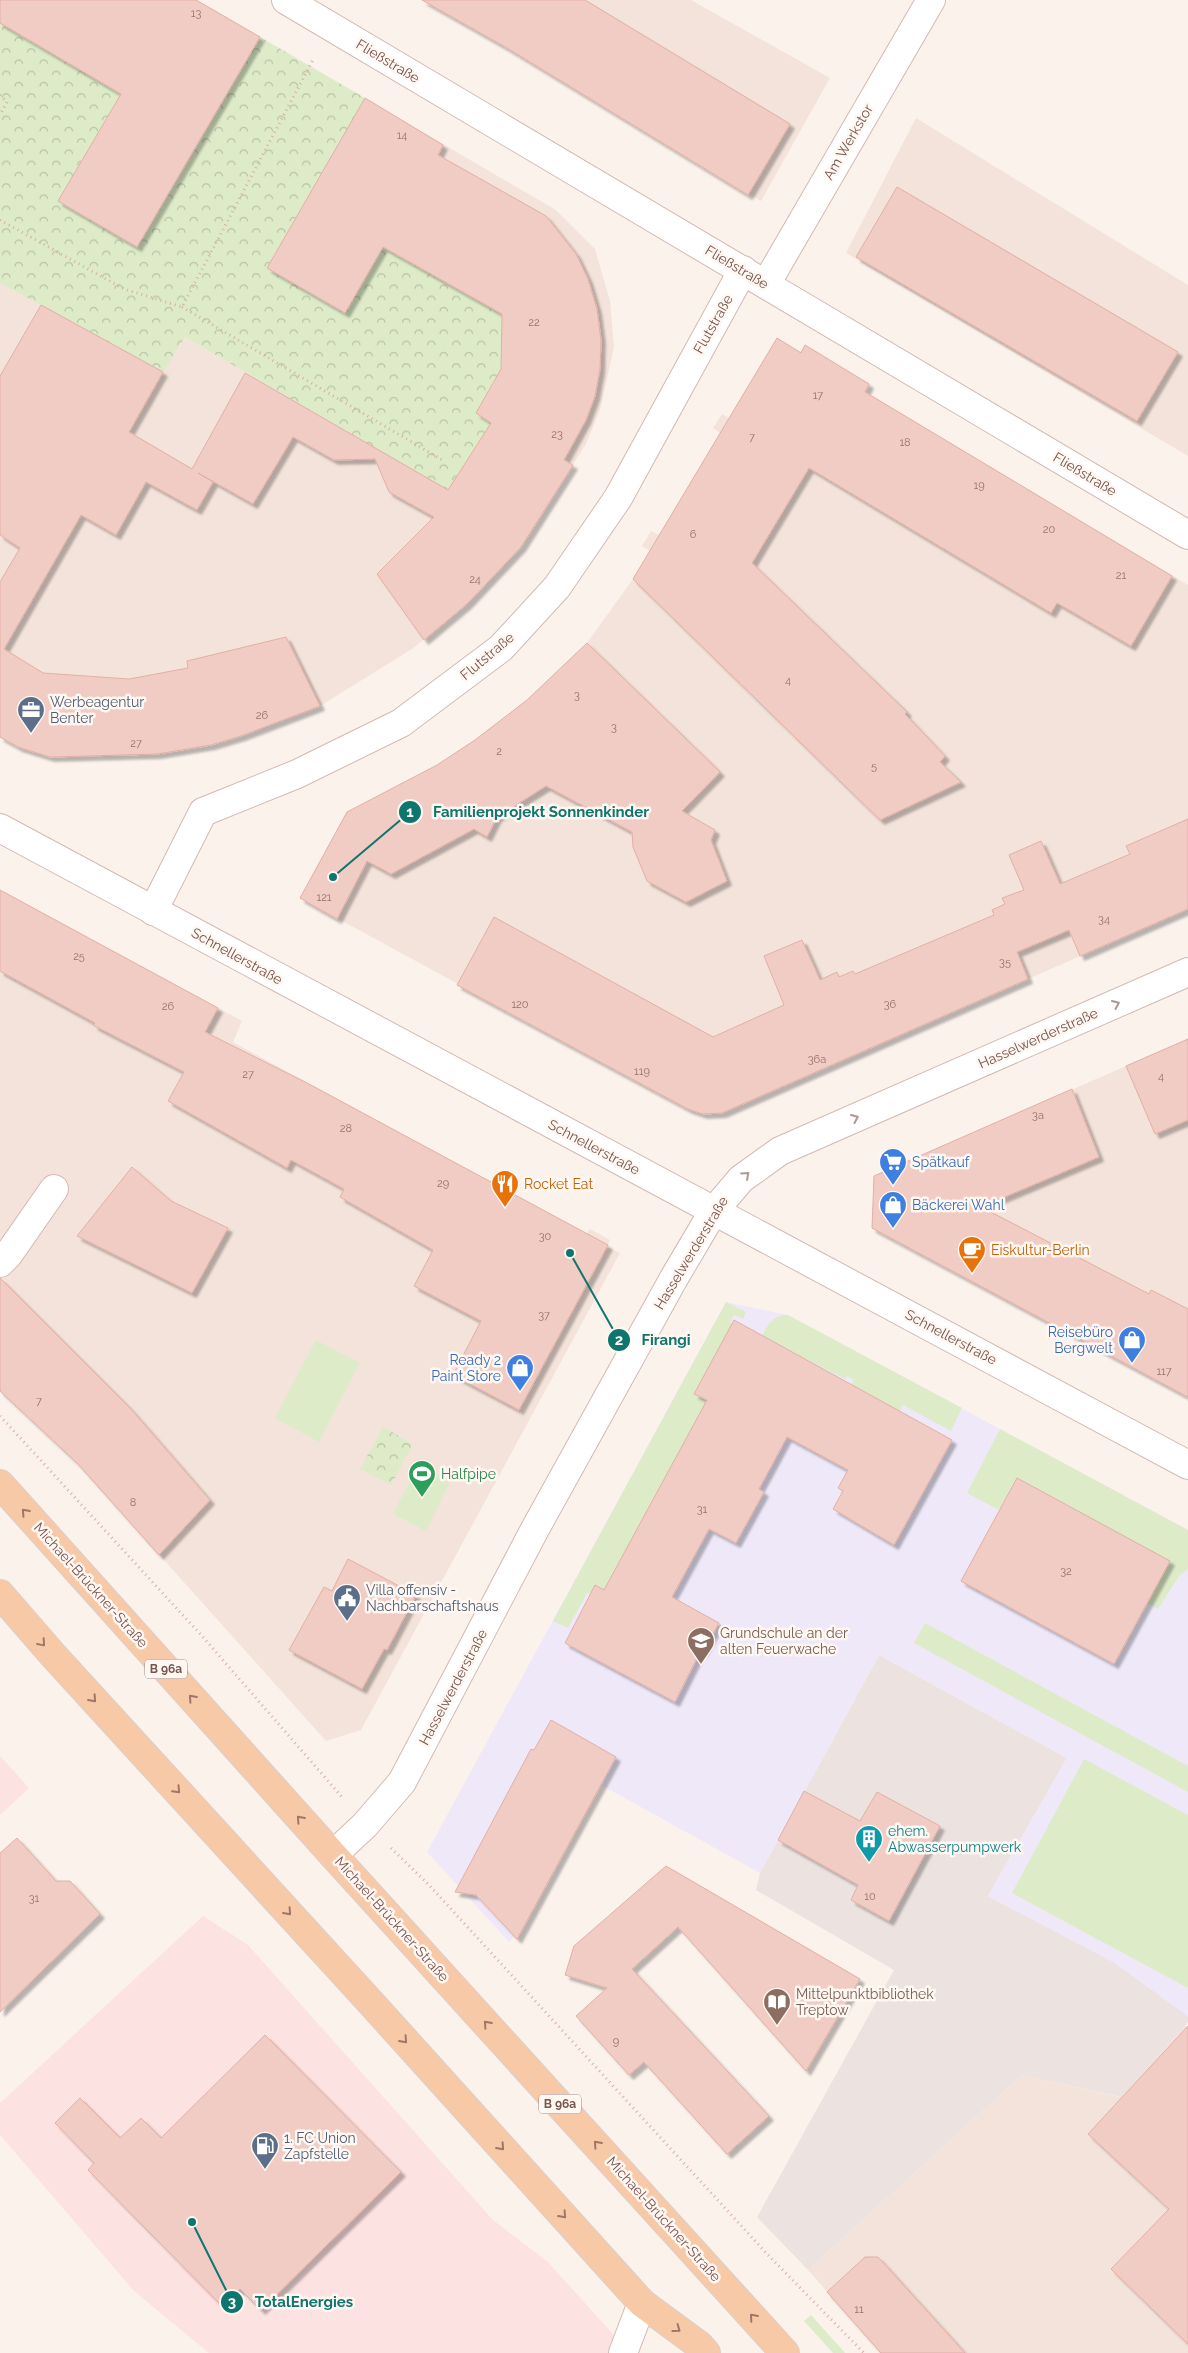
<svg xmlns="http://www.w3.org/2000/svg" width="1188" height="2353" viewBox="0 0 1188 2353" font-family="Raleway,sans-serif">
<defs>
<pattern id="park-crowns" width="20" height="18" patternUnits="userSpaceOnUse" patternTransform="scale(1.25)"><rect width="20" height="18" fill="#deebc9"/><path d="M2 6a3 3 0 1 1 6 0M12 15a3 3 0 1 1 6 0" fill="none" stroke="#b9c1a5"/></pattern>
<filter id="shadow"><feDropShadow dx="4.5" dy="4.5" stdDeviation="1" flood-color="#0004"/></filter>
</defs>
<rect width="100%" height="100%" fill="#fcf2ec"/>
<g fill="#f4e3da">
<path d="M 0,0 L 196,0 L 556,210 L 595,249 L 610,301 L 614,347 L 600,410 L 586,444 L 521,546 L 467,604 L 412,649 L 320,706 L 266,728 L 211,745 L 157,754 L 96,757 L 50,757 L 18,747 L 0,737 Z"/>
<path d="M 422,0 L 691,0 L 830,78 L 761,201 L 507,48 Z"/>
<path d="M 916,118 L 1188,285 L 1188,456 L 846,253 Z"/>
<path d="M 777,338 L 800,352 L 805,345 L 820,354 L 815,361 L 851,383 L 855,375 L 869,384 L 865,392 L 1188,585 L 1188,909 L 722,1113 L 703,1114 L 688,1109 L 300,898 L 347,812 L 437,765 L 475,740 L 527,700 L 587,643 L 633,579 L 650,551 L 642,546 L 651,531 L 659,535 L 720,433 L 713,428 L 722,414 L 729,418 Z"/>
<path d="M 0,890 L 242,1021 L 233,1042 L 586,1234 L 590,1229 L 610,1240 L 607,1247 L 620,1253 L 361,1730 L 326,1741 L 78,1464 L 0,1391 Z"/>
<path d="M 1188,1039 L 1188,1397 L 872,1228 L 874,1176 Z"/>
<path d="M 1185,2025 L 1188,2028 L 1188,2353 L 881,2353 L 808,2270 L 1022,2075 L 1120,2097 Z"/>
</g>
<g fill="#fce2e0">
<path d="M 0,1756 L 29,1788 L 0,1815 Z"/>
<path d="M 203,1916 L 248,1945 L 493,2220 L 548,2262 L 630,2353 L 209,2353 L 134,2291 L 0,2135 L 0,2103 Z"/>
</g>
<path fill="#ece3e1" d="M 879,1655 L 1067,1758 L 988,1896 L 1114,1962 L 1188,2016 L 1188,2022 L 1121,2097 L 1022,2075 L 808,2270 L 757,2217 L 894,1970 L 756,1890 L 760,1873 Z"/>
<path fill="#efe8f9" d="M 726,1302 L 788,1315 L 1188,1530 L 1188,2016 L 1113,1962 L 988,1896 L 1067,1758 L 879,1655 L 760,1873 L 601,1785 L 524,1926 L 509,1942 L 427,1852 Z"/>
<g fill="#deebc9">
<path d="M 726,1302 L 746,1312 L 743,1319 L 734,1315 L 730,1323 L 734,1326 L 708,1398 L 604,1591 L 587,1593 L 568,1628 L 553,1621 Z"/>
<path d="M 788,1315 L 962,1408 L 951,1431 L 903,1405 L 900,1411 L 850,1387 L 854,1380 L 847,1376 L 845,1379 L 762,1336 C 769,1323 773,1315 788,1315 Z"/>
<path d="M 316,1340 L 360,1363 L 319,1442 L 275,1418 Z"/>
<path d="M 1000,1429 L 1188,1530 L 1188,1569 L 1179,1576 L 1158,1609 L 1147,1603 L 1170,1561 L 1017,1478 L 999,1510 L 967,1493 Z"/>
<path d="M 418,1466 L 450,1482 L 426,1531 L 393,1514 Z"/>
<path d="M 925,1623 L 1188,1766 L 1188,1792 L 914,1643 Z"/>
<path d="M 1084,1759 L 1188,1815 L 1188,1988 L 1012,1893 Z"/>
<path d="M 811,2315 L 845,2353 L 833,2353 L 804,2321 Z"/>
</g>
<g fill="url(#park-crowns)">
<path d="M 0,23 L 83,72 L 129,80 L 58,201 L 137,247 L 260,37 L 365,98 L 267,267 L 345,313 L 387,240 L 421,268 L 502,314 L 501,369 L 491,423 L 448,490 L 185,337 L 163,372 L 0,283 Z"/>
<path d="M 383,1427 L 413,1444 L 391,1485 L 360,1469 Z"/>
</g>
<g fill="#f1ccc4" stroke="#e3afa4" filter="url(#shadow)">
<path d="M 0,0 L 196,0 L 260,37 L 137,247 L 58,201 L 121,94 L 0,23 Z"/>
<path d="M 422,0 L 585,0 L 790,124 L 748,195 L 507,48 Z"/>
<path d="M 365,98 L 443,145 L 438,155 L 546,216 L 576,254 L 588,279 L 597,309 L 601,340 L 600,369 L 595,396 L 586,420 L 564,460 L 573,465 L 521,547 L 467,604 L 424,640 L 377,574 L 434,517 L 389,492 L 375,459 L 334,460 L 293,437 L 253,504 L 198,473 L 213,482 L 197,510 L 146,482 L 116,535 L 81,515 L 4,649 L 43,673 L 129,679 L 188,668 L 187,661 L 286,637 L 320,706 L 241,736 L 211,745 L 157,754 L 50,757 L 18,747 L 0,737 L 0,582 L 20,548 L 0,535 L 0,376 L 41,305 L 163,372 L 129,432 L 192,469 L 245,373 L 448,490 L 491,423 L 476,413 L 501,369 L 502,314 L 383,247 L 345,313 L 267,268 Z"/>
<path d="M 897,187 L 1178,352 L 1137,421 L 856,257 Z"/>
<path d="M 777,338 L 801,353 L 805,345 L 869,384 L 865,392 L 1172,576 L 1131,646 L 1057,603 L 1051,613 L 809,468 L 752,563 L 907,712 L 905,714 L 945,756 L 940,762 L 961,782 L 880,820 L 633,579 Z"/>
<path d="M 587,643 L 720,772 L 682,811 L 715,830 L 711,840 L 727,881 L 686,902 L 647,881 L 633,847 L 632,832 L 546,786 L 497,817 L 487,837 L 474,829 L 391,874 L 367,861 L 337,919 L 300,898 L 347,812 L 437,765 L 475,740 L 527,700 Z"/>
<path d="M 1188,819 L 1188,909 L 1080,956 L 1069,930 L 1017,952 L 1028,979 L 722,1113 L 703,1114 L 688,1109 L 457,985 L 494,917 L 713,1037 L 784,1005 L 764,956 L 802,940 L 820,980 L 837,972 L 839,977 L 853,971 L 855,974 L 994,915 L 992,910 L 1005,904 L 1002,898 L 1024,890 L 1009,855 L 1041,841 L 1060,884 L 1130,854 L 1126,846 Z"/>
<path d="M 0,890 L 218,1008 L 205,1032 L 307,1083 L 608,1245 L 519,1410 L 453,1375 L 481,1321 L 414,1286 L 433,1250 L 340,1197 L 344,1189 L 291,1160 L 287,1168 L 168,1101 L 184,1072 L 93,1025 L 95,1023 L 0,971 Z"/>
<path d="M 1188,1039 L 1188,1120 L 1155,1134 L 1126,1066 Z"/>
<path d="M 1072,1089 L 1099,1157 L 981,1207 L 1149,1294 L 1151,1290 L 1188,1309 L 1188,1397 L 872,1228 L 874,1176 Z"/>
<path d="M 132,1167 L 171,1201 L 228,1228 L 192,1293 L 77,1236 Z"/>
<path d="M 0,1278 L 130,1408 L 210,1500 L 159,1555 L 78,1464 L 0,1391 Z"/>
<path d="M 734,1320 L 952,1440 L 894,1545 L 833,1509 L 843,1491 L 838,1488 L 848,1470 L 787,1437 L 759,1489 L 764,1492 L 736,1543 L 709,1529 L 672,1597 L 719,1623 L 702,1653 L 700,1652 L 675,1702 L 565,1643 L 595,1585 L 604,1590 L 707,1400 L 694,1394 Z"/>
<path d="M 1017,1478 L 1170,1561 L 1114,1664 L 961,1581 Z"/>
<path d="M 348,1559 L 416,1595 L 387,1650 L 384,1649 L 362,1689 L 289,1650 L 324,1587 L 332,1591 Z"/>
<path d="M 551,1720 L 616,1757 L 517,1939 L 476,1895 L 455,1892 L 531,1749 L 534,1750 Z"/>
<path d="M 804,1791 L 860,1821 L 877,1792 L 940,1826 L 889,1921 L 851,1900 L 858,1885 L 778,1840 Z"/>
<path d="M 17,1838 L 56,1881 L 70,1881 L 100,1914 L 0,2012 L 0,1853 Z"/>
<path d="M 666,1866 L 860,1979 L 806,2071 L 678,1927 L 632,1969 L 769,2116 L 727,2154 L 644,2062 L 629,2075 L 576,2016 L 607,1988 L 565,1975 L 574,1946 Z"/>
<path d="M 1188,2026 L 1188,2344 L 1111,2269 L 1169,2209 L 1088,2134 Z"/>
<path d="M 265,2035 L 401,2172 L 261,2310 L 240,2289 L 222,2306 L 88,2170 L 94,2163 L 55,2123 L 80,2098 L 120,2138 L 141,2118 L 161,2138 Z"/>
<path d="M 865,2257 L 878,2257 L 965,2353 L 881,2353 L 827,2292 Z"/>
</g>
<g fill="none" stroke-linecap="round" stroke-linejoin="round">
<defs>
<g id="minor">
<path d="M 286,0 L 1188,535"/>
<path d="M 766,284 L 931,0"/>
<path d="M 0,828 L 1188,1465"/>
<path d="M 153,911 L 203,812 L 297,774 L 401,723 L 501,648 L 557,587 L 618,498 L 743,270"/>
<path d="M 0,1263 L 8,1255 L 54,1189"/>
<path d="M 333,1855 L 365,1825 L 402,1782 L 535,1529 L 674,1278 L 713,1212 L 741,1179 L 780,1151 L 1188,972"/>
<path d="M 623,2353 L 642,2303"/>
</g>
<g id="major">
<path d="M 0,1484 L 333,1855 L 785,2353"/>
<path d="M 0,1594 L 53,1655 L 372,2004 L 642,2303 L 699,2345 L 706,2353"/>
</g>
</defs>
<use href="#minor" stroke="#d2bab3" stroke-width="30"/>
<use href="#major" stroke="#d9cfcd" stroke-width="30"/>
<g stroke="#d7afa6" stroke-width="3" stroke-dasharray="1 4" stroke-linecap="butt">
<path d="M 0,95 L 7,102 L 0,115"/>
<path d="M 0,220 L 124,289 L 182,307 L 314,58"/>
<path d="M 182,307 L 444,461"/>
<path d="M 0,1416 L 202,1636 L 342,1797"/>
<path d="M 391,1848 L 429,1885 L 768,2255 L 864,2353"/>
</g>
<use href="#minor" stroke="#fff" stroke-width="28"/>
<use href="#major" stroke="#f8c9a7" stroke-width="28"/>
</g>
<defs><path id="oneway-chevron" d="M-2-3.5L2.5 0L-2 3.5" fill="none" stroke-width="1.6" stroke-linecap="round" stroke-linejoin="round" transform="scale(1.25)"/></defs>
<g stroke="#ae9895">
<use href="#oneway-chevron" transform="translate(1116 1004) rotate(-24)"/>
<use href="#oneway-chevron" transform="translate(855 1118) rotate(-24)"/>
<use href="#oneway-chevron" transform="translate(746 1175) rotate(-42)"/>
</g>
<g stroke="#9e7769">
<use href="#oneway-chevron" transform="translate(25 1512) rotate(-132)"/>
<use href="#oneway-chevron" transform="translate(42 1643) rotate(49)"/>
<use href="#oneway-chevron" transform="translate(192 1698) rotate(-132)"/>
<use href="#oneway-chevron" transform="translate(93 1699) rotate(48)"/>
<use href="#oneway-chevron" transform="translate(177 1790) rotate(47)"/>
<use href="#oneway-chevron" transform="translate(300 1819) rotate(-132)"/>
<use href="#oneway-chevron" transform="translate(288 1912) rotate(48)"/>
<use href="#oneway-chevron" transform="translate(487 2024) rotate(-132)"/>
<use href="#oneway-chevron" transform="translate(404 2040) rotate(48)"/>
<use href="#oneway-chevron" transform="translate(597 2144) rotate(-132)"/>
<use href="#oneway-chevron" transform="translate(501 2147) rotate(48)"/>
<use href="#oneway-chevron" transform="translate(563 2215) rotate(48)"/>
<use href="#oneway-chevron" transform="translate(753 2317) rotate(-131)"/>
<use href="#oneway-chevron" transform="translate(677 2329) rotate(36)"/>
</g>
<defs>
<symbol id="office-pin" viewBox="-11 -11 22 30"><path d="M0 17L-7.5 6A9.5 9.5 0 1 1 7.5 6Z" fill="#5c6f8a" stroke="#fff7f2"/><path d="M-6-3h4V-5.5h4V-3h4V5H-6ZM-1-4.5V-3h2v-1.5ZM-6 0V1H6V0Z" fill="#fff"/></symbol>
<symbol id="supermarket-pin" viewBox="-11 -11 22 30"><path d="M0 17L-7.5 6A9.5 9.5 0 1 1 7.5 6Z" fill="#3f7fe0" stroke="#fff7f2"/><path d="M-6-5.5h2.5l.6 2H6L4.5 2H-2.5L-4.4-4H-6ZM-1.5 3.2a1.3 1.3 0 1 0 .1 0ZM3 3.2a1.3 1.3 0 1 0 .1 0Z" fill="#fff"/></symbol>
<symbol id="restaurant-pin" viewBox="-11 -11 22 30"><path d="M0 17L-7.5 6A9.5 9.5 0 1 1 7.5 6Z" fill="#e8710a" stroke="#fff7f2"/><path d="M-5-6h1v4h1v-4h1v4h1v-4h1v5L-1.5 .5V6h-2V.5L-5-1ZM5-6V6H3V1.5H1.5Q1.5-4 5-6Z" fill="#fff"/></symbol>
<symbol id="shop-pin" viewBox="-11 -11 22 30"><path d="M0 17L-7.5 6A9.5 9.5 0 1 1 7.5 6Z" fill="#3f7fe0" stroke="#fff7f2"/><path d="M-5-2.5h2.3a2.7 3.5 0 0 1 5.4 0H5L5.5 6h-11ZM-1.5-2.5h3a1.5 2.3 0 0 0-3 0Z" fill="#fff"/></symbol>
<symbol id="cafe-pin" viewBox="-11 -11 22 30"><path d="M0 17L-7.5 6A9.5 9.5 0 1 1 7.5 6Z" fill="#e8710a" stroke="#fff7f2"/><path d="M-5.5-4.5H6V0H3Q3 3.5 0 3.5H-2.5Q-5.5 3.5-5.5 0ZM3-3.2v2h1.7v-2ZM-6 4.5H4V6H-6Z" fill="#fff"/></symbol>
<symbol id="stadium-pin" viewBox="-11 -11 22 30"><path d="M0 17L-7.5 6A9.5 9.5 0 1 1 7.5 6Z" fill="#2e9e5b" stroke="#fff7f2"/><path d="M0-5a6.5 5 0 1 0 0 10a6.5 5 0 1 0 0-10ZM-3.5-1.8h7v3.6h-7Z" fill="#fff"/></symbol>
<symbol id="civic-pin" viewBox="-11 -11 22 30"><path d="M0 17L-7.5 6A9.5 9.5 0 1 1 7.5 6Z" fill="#5c6f8a" stroke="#fff7f2"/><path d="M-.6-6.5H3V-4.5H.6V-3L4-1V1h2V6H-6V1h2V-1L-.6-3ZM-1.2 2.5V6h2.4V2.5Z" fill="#fff"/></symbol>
<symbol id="school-pin" viewBox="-11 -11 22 30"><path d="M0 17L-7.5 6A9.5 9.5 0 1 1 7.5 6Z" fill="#8d6e63" stroke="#fff7f2"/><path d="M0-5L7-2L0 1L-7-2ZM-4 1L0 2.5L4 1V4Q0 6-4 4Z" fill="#fff"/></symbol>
<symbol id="building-pin" viewBox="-11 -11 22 30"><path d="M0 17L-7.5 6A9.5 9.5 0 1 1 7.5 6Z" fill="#0f9aa8" stroke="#fff7f2"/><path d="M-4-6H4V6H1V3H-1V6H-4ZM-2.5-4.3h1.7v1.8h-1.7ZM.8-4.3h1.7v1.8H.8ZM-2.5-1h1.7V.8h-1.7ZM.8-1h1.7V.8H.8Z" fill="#fff"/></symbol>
<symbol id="library-pin" viewBox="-11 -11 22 30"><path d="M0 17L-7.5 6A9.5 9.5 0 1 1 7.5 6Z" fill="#8d6e63" stroke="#fff7f2"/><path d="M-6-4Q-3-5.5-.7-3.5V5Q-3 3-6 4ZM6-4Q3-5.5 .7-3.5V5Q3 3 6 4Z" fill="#fff"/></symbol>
<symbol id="fuel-pin" viewBox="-11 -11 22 30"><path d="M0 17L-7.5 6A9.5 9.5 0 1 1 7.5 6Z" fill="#5c6f8a" stroke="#fff7f2"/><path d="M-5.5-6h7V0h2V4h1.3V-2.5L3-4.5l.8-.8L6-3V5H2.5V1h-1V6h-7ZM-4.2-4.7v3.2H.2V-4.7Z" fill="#fff"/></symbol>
</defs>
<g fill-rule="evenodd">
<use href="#office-pin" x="15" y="694" width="32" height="43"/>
<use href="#supermarket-pin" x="877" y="1146" width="32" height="43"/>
<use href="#restaurant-pin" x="489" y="1168" width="32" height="43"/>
<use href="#shop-pin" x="877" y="1189" width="32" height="43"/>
<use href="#cafe-pin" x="956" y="1234" width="32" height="43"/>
<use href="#shop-pin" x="1116" y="1324" width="32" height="43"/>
<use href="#shop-pin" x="504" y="1352" width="32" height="43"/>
<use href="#stadium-pin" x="406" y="1458" width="32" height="43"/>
<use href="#civic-pin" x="331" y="1582" width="32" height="43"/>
<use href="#school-pin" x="685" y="1625" width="32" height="43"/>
<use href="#building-pin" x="853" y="1823" width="32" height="43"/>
<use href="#library-pin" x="761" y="1986" width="32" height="43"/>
<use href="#fuel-pin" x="249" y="2130" width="32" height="43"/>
</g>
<g text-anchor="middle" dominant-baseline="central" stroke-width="5" stroke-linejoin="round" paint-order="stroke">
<g font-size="11" fill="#96726c">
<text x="196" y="13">13</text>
<text x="402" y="135">14</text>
<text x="534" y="322">22</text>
<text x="818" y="395">17</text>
<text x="557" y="434">23</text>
<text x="752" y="437">7</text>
<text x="905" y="442">18</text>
<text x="979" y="485">19</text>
<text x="1049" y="529">20</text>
<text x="693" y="534">6</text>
<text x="1121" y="575">21</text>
<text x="475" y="579">24</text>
<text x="788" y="680">4</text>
<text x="577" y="695">3</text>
<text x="262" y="715">26</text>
<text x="614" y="727">3</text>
<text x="136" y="743">27</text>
<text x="499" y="751">2</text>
<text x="874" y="766">5</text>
<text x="324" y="897">121</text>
<text x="1104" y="919">34</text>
<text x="79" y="956">25</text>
<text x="1005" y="962">35</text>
<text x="520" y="1004">120</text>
<text x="890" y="1004">36</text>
<text x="168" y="1006">26</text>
<text x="817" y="1059">36a</text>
<text x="642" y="1071">119</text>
<text x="248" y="1074">27</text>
<text x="1161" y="1076">4</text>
<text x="1038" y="1115">3a</text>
<text x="346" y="1128">28</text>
<text x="443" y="1183">29</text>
<text x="545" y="1236">30</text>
<text x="544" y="1315">37</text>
<text x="1164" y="1371">117</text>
<text x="39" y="1401">7</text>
<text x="133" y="1502">8</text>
<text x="702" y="1509">31</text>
<text x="1066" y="1571">32</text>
<text x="870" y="1896">10</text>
<text x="34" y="1898">31</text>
<text x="616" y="2041">9</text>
<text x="859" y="2309">11</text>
</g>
<g fill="#fff7f2" stroke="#a0857f" stroke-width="1">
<rect x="145" y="1659.5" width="42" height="19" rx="4"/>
<rect x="539" y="2094.5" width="42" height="19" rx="4"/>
</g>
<g font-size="12" font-weight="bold" fill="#78544e">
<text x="166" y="1669">B 96a</text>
<text x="560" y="2104">B 96a</text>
</g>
<g font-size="14" fill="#78544e" stroke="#fff7f2">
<text transform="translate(388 61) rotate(31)">Fließstraße</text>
<text transform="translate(848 142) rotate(-60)">Am Werkstor</text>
<text transform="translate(737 267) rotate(31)">Fließstraße</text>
<text transform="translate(713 324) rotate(-61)">Flutstraße</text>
<text transform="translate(1085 474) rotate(31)">Fließstraße</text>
<text transform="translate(487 656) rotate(-40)">Flutstraße</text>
<text transform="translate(237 956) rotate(29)">Schnellerstraße</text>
<text transform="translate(1038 1038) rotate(-24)">Hasselwerderstraße</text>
<text transform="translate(594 1147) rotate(28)">Schnellerstraße</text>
<text transform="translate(691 1253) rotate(-59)">Hasselwerderstraße</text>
<text transform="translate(951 1337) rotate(28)">Schnellerstraße</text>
<text transform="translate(91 1585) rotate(48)">Michael-Brückner-Straße</text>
<text transform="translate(453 1687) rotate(-62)">Hasselwerderstraße</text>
<text transform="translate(392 1919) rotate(48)">Michael-Brückner-Straße</text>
<text transform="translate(664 2219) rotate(48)">Michael-Brückner-Straße</text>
</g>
<g font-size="14" fill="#4e5e75" stroke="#fff7f2" text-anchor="start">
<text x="50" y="702">Werbeagentur<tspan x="50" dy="16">Benter</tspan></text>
<text x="366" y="1590">Villa offensiv -<tspan x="366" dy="16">Nachbarschaftshaus</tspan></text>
<text x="284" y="2138">1. FC Union<tspan x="284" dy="16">Zapfstelle</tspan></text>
</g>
<g font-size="14" fill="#366cbe" stroke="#fff7f2" text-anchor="start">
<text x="912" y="1162">Spätkauf</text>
<text x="912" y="1205">Bäckerei Wahl</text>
<text x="1113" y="1332" text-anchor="end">Reisebüro<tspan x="1113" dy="16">Bergwelt</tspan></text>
<text x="501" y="1360" text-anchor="end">Ready 2<tspan x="501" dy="16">Paint Store</tspan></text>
</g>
<g font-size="14" fill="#c56008" stroke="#fff7f2" text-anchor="start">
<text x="524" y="1184">Rocket Eat</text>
<text x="991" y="1250">Eiskultur-Berlin</text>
</g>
<g font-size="14" fill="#27864d" stroke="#fff7f2" text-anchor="start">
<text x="441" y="1474">Halfpipe</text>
</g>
<g font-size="14" fill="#785e54" stroke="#fff7f2" text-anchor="start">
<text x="720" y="1633">Grundschule an der<tspan x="720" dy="16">alten Feuerwache</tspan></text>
<text x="796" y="1994">Mittelpunktbibliothek<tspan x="796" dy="16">Treptow</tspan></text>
</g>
<g font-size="14" fill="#0d838f" stroke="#fff7f2" text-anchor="start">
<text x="888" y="1831">ehem.<tspan x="888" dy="16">Abwasserpumpwerk</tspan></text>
</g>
</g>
<path fill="none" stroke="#0f766e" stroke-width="2" d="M333 877L410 812M570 1253L619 1340M192 2222L232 2302"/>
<g fill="#0f766e" stroke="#fff7f2" stroke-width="2">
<circle cx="333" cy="877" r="5"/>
<circle cx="570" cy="1253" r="5"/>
<circle cx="192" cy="2222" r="5"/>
<circle cx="410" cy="812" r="12"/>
<circle cx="619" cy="1340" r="12"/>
<circle cx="232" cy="2302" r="12"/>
</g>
<g font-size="15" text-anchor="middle" font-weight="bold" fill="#fff">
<text x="410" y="817">1</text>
<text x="619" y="1345">2</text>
<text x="232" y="2307">3</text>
</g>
<g font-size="15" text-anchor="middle" font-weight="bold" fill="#0f766e" stroke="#fff7f2" stroke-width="5" stroke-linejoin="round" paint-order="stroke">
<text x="541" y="817">Familienprojekt Sonnenkinder</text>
<text x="666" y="1345">Firangi</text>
<text x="304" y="2307">TotalEnergies</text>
</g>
</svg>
